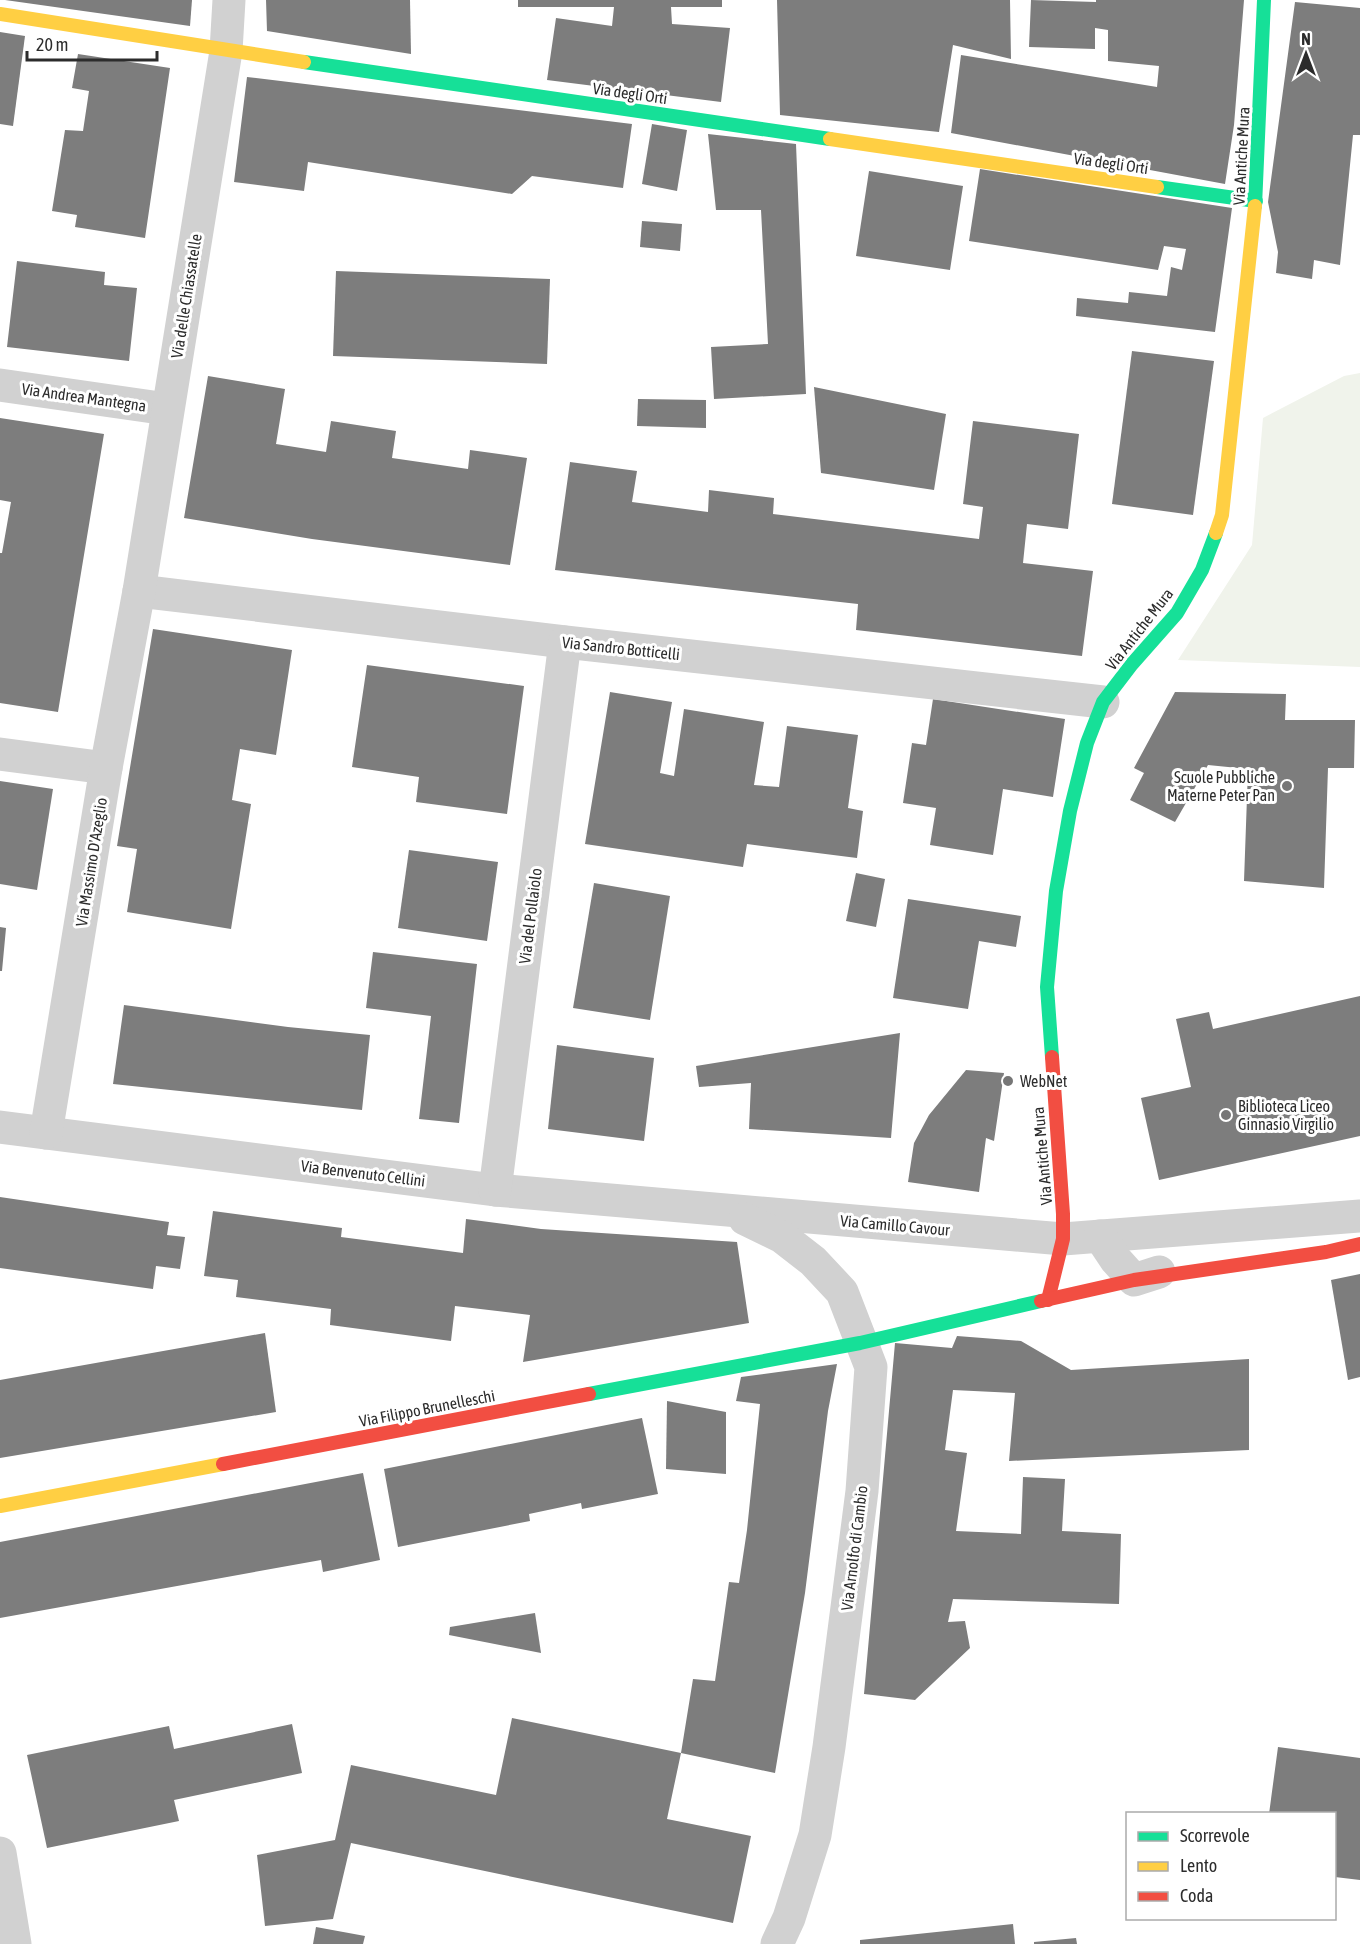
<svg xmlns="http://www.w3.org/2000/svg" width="1360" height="1944" viewBox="0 0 1360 1944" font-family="'Asap Condensed',sans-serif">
<rect width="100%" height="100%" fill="#fff"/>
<path fill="#f0f3eb" d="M 1360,373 L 1360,667 L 1178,660 L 1252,545 L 1263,418 L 1344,376 Z"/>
<g fill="#7d7d7d">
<path d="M 5,0 L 192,0 L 190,26 Z"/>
<path d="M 266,0 L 410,0 L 411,54 L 267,31 Z"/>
<path d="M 518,0 L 722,0 L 722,7 L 671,7 L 672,24 L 730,28 L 721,102 L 547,80 L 556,18 L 612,26 L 614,7 L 518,7 Z"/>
<path d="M 777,0 L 1010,0 L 1011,59 L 953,45 L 939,132 L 780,115 Z"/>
<path d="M 1031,0 L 1096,2 L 1096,0 L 1244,0 L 1234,125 L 1225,184 L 951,133 L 961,55 L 1157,87 L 1159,66 L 1108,61 L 1108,30 L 1095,28 L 1095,49 L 1029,47 Z"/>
<path d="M 1295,2 L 1360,8 L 1360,135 L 1353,135 L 1340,265 L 1314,260 L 1312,279 L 1276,273 L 1278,252 L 1268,202 Z"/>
<path d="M 0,32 L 25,36 L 13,126 L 0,124 Z"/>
<path d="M 78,54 L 170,68 L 145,238 L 75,227 L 77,215 L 52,211 L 65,130 L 83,131 L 89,91 L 72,88 Z"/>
<path d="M 247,77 L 632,124 L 623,188 L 532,176 L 512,194 L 308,162 L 304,191 L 234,182 Z"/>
<path d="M 652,124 L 687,130 L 677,191 L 642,184 Z"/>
<path d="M 708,134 L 796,144 L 806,394 L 714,399 L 711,347 L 768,344 L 761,210 L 716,210 Z"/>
<path d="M 980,169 L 1232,208 L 1215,332 L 1076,316 L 1077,298 L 1128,303 L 1129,292 L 1167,296 L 1171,267 L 1182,270 L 1186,249 L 1164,246 L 1158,270 L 969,241 Z"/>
<path d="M 869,171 L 963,186 L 950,270 L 856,256 Z"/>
<path d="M 642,221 L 682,224 L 680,251 L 640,247 Z"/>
<path d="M 17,261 L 105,272 L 104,285 L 137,288 L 129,361 L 7,347 Z"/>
<path d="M 336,271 L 550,279 L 547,364 L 333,356 Z"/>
<path d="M 1132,351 L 1214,361 L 1193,515 L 1112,504 Z"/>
<path d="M 208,376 L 285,389 L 276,444 L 326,452 L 331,421 L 396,431 L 392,458 L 468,469 L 470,450 L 527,458 L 510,565 L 312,539 L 184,518 Z"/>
<path d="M 814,387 L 946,414 L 934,490 L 821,473 Z"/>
<path d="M 638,399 L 706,400 L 706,428 L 637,426 Z"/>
<path d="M 0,418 L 104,434 L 58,712 L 0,703 L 0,553 L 2,553 L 11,502 L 0,500 Z"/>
<path d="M 973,421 L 1079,434 L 1068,529 L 1027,524 L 1023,563 L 1093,571 L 1082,656 L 856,630 L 858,604 L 555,570 L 570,462 L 637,471 L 632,502 L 708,512 L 709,490 L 774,498 L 773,514 L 979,539 L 983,507 L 963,504 Z"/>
<path d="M 153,629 L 292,650 L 276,755 L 240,749 L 232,800 L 251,804 L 231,929 L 127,912 L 137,849 L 117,846 Z"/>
<path d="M 367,665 L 524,686 L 507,814 L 416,802 L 419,777 L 352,767 Z"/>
<path d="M 610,692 L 672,702 L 660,773 L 674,776 L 684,709 L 764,722 L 754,785 L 779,787 L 787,726 L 858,735 L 848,808 L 863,811 L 857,858 L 747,844 L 743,867 L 585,844 Z"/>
<path d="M 1175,692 L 1286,694 L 1285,720 L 1355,720 L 1354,768 L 1328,768 L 1324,888 L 1244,881 L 1248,769 L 1208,765 L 1175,822 L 1130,800 L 1144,773 L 1134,768 Z"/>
<path d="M 933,699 L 1065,719 L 1053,797 L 1003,789 L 993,855 L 930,845 L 936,808 L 903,803 L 912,743 L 926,745 Z"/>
<path d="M 0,781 L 53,789 L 37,890 L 0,884 Z"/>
<path d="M 409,850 L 498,862 L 487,941 L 398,928 Z"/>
<path d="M 856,873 L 885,879 L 876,927 L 846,921 Z"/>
<path d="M 594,883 L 670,896 L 650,1020 L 573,1008 Z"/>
<path d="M 908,899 L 1021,916 L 1016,947 L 979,941 L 968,1009 L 893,998 Z"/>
<path d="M 0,927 L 6,928 L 2,971 L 0,971 Z"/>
<path d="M 373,952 L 477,964 L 459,1123 L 419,1119 L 431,1016 L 366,1008 Z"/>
<path d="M 1360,996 L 1360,1136 L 1159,1180 L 1141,1098 L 1191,1087 L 1176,1019 L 1209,1012 L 1213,1029 Z"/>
<path d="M 124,1005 L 288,1027 L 370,1035 L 362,1110 L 113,1084 Z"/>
<path d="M 900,1033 L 891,1138 L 749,1129 L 751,1083 L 699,1087 L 696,1066 Z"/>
<path d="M 557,1045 L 654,1058 L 644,1141 L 548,1129 Z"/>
<path d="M 966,1070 L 1004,1073 L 994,1141 L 986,1138 L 979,1192 L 908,1182 L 914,1143 L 929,1115 Z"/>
<path d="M 0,1197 L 169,1222 L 167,1235 L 185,1237 L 180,1269 L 156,1266 L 153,1289 L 0,1268 Z"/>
<path d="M 213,1211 L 342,1228 L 341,1237 L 463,1253 L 466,1219 L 541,1229 L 737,1242 L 749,1323 L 523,1362 L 530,1315 L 455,1306 L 451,1341 L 330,1325 L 331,1309 L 236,1297 L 238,1280 L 204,1276 Z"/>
<path d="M 1360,1274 L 1360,1377 L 1348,1380 L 1331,1280 Z"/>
<path d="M 265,1333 L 276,1412 L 0,1458 L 0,1380 Z"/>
<path d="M 957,1336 L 1021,1341 L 1071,1370 L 1249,1359 L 1249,1450 L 1009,1461 L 1015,1393 L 953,1390 L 945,1450 L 967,1453 L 956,1531 L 1021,1534 L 1023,1477 L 1065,1479 L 1062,1531 L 1121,1534 L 1119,1604 L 953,1599 L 948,1622 L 965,1621 L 970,1648 L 915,1700 L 864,1694 L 895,1343 L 952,1348 Z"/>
<path d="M 837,1364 L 828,1411 L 805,1593 L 775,1773 L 681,1753 L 693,1679 L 715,1681 L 729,1582 L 739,1583 L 747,1530 L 760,1404 L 736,1401 L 741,1377 Z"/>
<path d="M 667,1401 L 726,1412 L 726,1474 L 666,1469 Z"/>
<path d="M 642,1418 L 658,1494 L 582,1509 L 581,1503 L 529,1514 L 530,1521 L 398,1547 L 384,1469 Z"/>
<path d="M 363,1473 L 380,1560 L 323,1572 L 321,1560 L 0,1618 L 0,1542 Z"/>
<path d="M 535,1613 L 541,1653 L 449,1635 L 450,1627 Z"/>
<path d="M 512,1718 L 681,1753 L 667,1819 L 751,1836 L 733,1923 L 351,1843 L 333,1919 L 265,1926 L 257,1855 L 335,1840 L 351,1765 L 496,1795 Z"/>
<path d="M 292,1724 L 302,1773 L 174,1800 L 179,1821 L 47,1848 L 27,1755 L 169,1726 L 174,1749 Z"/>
<path d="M 1278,1747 L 1360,1758 L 1360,1880 L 1335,1877 L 1335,1814 L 1269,1814 Z"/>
<path d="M 1013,1924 L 1015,1944 L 860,1944 L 860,1940 Z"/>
<path d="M 316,1927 L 365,1936 L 363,1944 L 313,1944 Z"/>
<path d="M 1076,1938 L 1077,1944 L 1034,1944 L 1034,1942 Z"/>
</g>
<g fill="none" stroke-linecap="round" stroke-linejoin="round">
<g stroke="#d1d1d1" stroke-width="33">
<path d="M 0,385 L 167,409"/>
<path d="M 139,591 L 565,642 L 1103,702"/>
<path d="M 0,754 L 106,768"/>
<path d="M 0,1127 L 495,1190 L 1063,1239 L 1360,1216"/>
<path d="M 46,1133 L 106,768 L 139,591 L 226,51 L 229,0"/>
<path d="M 495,1190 L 565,642"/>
<path d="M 745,1219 L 782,1237 L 813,1261 L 842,1292 L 871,1367 L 862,1491 L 829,1747 L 815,1835 L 789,1918 L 777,1944"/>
<path d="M 1100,1236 L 1116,1260 L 1134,1280 L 1159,1272"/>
<path d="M 0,1853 L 15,1944"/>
</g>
<g stroke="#16e098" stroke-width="14">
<path d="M 304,62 L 830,139"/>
<path d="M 1157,187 L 1256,201"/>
<path d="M 1255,206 L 1264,0"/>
<path d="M 1052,1057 L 1047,987 L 1056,891 L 1070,811 L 1087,743 L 1103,702 L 1132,664 L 1177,613 L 1202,570 L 1216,533"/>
<path d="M 589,1394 L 860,1343 L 1041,1301"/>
</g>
<g stroke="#ffcf43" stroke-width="14">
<path d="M 0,14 L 304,62"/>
<path d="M 830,139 L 1157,187"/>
<path d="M 1216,533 L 1222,515 L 1255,206"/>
<path d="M 0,1506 L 223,1464"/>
</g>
<g stroke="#f24e42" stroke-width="14">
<path d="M 1048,1300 L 1063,1239 L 1063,1214 L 1052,1057"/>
<path d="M 1041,1301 L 1134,1280 L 1326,1252 L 1360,1244"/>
<path d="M 223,1464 L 589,1394"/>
</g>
</g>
<g fill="#767676" stroke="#fff" stroke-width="2">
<circle cx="1287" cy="786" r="6"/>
<circle cx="1008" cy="1081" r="6"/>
<circle cx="1226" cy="1115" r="6"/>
</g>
<g text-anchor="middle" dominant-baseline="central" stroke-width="6" stroke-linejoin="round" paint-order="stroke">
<g font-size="16" fill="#2c2c2c" stroke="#fff">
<text transform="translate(630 93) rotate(8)">Via degli Orti</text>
<text transform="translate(1241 156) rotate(-87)">Via Antiche Mura</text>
<text transform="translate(1111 163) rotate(8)">Via degli Orti</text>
<text transform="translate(186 296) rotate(-81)">Via delle Chiassatelle</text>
<text transform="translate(84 397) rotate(8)">Via Andrea Mantegna</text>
<text transform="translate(1139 629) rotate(-52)">Via Antiche Mura</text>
<text transform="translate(621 648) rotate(6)">Via Sandro Botticelli</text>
<text transform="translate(91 862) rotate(-81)">Via Massimo D'Azeglio</text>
<text transform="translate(530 916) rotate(-83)">Via del Pollaiolo</text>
<text transform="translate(1042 1156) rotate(-95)">Via Antiche Mura</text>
<text transform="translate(363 1173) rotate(7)">Via Benvenuto Cellini</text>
<text transform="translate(895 1225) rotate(5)">Via Camillo Cavour</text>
<text transform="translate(427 1408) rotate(-11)">Via Filippo Brunelleschi</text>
<text transform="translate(854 1548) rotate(-83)">Via Arnolfo di Cambio</text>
</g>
<g font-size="16" fill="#2c2c2c" stroke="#fff" text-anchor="start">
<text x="1275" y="777" text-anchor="end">Scuole Pubbliche<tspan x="1275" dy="18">Materne Peter Pan</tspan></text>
<text x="1020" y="1081">WebNet</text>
<text x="1238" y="1106">Biblioteca Liceo<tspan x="1238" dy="18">Ginnasio Virgilio</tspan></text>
</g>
</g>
<rect x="1126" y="1812" width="210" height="108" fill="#ffffff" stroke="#ababab" stroke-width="1.5"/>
<rect x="1138" y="1832" width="30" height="9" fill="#16e098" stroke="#ababab" stroke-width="1.5"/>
<text x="1180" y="1842" font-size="18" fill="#2c2c2c">Scorrevole</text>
<rect x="1138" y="1862" width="30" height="9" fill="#ffcf43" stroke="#ababab" stroke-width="1.5"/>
<text x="1180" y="1872" font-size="18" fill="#2c2c2c">Lento</text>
<rect x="1138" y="1892" width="30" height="9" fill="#f24e42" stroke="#ababab" stroke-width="1.5"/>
<text x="1180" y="1902" font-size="18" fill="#2c2c2c">Coda</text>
<g transform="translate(1306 54)" stroke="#ffffff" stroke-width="4.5" paint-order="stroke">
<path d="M0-4.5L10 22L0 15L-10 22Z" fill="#2c2c2c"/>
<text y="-9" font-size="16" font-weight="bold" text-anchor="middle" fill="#2c2c2c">N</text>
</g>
<path d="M27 51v9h130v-9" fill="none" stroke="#2c2c2c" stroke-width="3"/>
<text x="36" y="51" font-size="18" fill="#2c2c2c" stroke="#ffffff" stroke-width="4.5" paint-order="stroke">20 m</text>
</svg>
